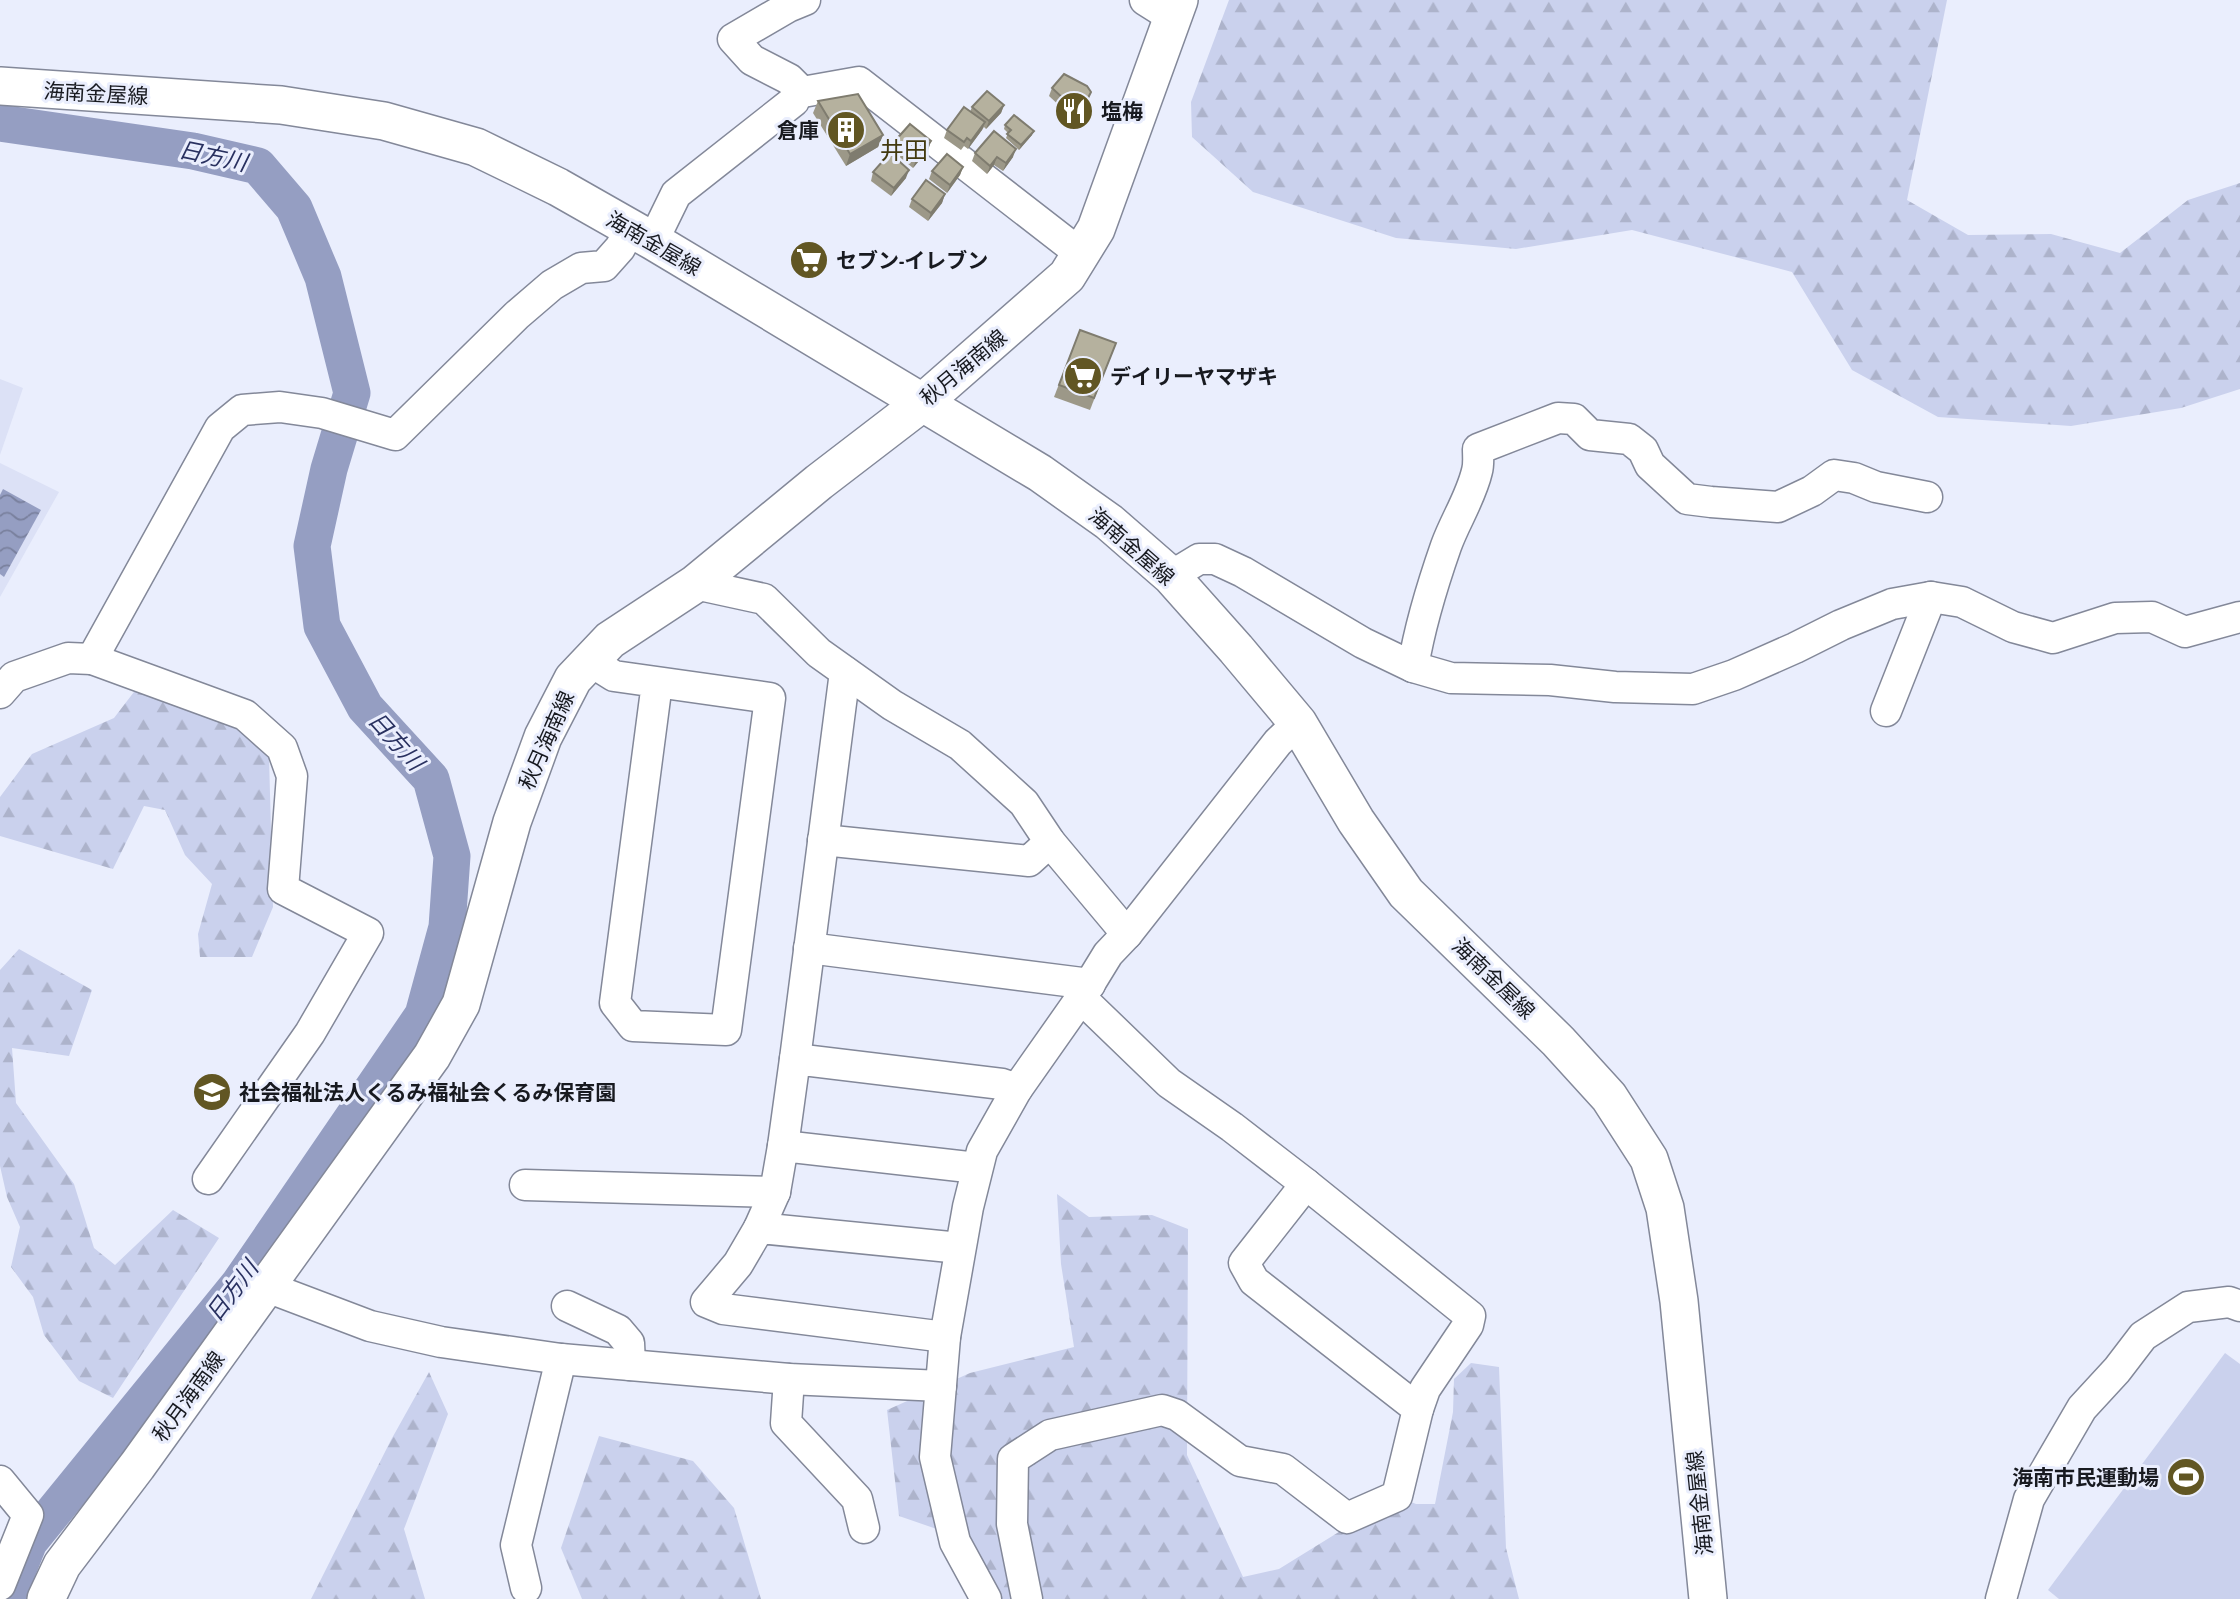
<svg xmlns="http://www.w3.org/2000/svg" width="2240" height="1599" viewBox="0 0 2240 1599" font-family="'Asap Condensed','Noto Sans JP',sans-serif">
<defs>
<pattern id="forest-firs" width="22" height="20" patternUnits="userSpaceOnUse" patternTransform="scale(1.75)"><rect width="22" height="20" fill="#cad1ed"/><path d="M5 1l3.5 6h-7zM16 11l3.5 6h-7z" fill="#adb3cb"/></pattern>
<pattern id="water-waves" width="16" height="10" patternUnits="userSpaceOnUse" patternTransform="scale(1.75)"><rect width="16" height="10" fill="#959ec2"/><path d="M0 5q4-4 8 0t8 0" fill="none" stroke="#79809d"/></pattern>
</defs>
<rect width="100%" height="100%" fill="#eaeefd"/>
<g fill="#dce1f6">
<path d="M 0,379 L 23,388 L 0,455 Z"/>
<path d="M 0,463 L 59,492 L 0,597 Z"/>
</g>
<g fill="url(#forest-firs)">
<path d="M 1229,0 L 1947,0 L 1907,200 L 1968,235 L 2051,234 L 2120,253 L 2188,200 L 2240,183 L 2240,389 L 2181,408 L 2071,426 L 1938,417 L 1852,370 L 1792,272 L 1632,230 L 1516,249 L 1396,238 L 1253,192 L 1192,137 L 1191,102 Z"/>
<path d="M 137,688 L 249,732 L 269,756 L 273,907 L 252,957 L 200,957 L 198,934 L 212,884 L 185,855 L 165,810 L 144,806 L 113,869 L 0,836 L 0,797 L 32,754 L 114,718 Z"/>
<path d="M 19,949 L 92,990 L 69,1056 L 12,1048 L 16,1103 L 74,1184 L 94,1248 L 115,1265 L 173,1210 L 219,1238 L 113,1398 L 79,1381 L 44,1335 L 33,1297 L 11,1267 L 20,1227 L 7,1197 L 0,1166 L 0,970 Z"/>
<path d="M 1057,1194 L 1089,1217 L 1152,1215 L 1188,1229 L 1187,1455 L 1243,1577 L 1279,1569 L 1397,1496 L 1416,1504 L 1435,1504 L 1453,1412 L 1454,1379 L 1471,1363 L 1499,1367 L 1506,1548 L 1519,1599 L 997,1599 L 954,1535 L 899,1516 L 887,1410 L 970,1373 L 1074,1347 L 1061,1264 Z"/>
<path d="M 429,1372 L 448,1414 L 404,1529 L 425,1599 L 311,1599 L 391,1440 Z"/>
<path d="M 599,1436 L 693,1461 L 734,1508 L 761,1599 L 582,1599 L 561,1548 Z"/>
</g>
<path fill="#cad1ed" d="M 2225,1353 L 2240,1364 L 2240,1599 L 2059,1599 L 2048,1590 Z"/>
<path fill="url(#water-waves)" d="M 3,489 L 41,510 L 4,577 L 0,574 L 0,495 Z"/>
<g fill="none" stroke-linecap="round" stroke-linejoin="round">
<path stroke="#959ec2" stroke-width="37" d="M 0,123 L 193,151 L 258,166 L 294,208 L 323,277 L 352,393 L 329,469 L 312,546 L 322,626 L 365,707 L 431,779 L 452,856 L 447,927 L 423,1015 L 239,1284 L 29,1542 L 6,1599"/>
<defs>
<g id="minor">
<path d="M 1145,0 L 1172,17"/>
<path d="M 797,93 L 859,82 L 1081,254"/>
<path d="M 653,241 L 676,194 L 794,101 L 798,88 L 789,79 L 752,60 L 733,39 L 788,7 L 805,0"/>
<path d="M 1171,576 L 1199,559 L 1215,559 L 1243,572 L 1363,643 L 1413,667 L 1451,678 L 1550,680 L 1615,687 L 1693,689 L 1734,675 L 1795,648 L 1841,625 L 1892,604 L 1931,597 L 1962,602 L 2013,627 L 2053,638 L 2115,618 L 2152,617 L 2185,632 L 2240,617"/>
<path d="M 695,584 L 764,599 L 819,653 L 892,705 L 960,745 L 1024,803 L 1050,842 L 1127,934"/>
<path d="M 92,659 L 245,715 L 282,748 L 292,776 L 283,889 L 368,933 L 310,1033 L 208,1179"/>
<path d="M 590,661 L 614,676 L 770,698 L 726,1030 L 633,1026 L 615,1003 L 657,683"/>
<path d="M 1413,667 C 1420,625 1432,586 1446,546 C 1455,521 1471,497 1477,471 C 1479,464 1478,456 1478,449 L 1558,418 L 1574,419 L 1590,435 L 1629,439 L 1643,450 L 1650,465 L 1687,499 L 1711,502 L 1778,507 L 1812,491 L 1834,475 L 1854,478 L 1876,487 L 1927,497"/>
<path d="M 0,693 L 14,677 L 68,658 L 92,659 L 220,428 L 242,410 L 280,407 L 322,413 L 395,435 L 517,315 L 552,285 L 581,268 L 604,266 L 620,248 L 630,230"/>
<path d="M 1886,711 L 1931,597"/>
<path d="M 823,840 L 1029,861 L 1050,842"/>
<path d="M 809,948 L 1090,984"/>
<path d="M 795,1059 L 845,672"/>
<path d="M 783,1146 L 795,1059 L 1002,1084 L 1017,1089"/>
<path d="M 1306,1184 L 1470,1316 L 1468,1325 L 1425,1389 L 1418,1409"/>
<path d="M 525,1185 L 775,1192"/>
<path d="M 759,1228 L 775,1192 L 783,1146 L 977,1168"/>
<path d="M 267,1287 L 370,1326 L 441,1342 L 561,1359 L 789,1379 L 941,1386"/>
<path d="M 567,1306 L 618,1330 L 629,1343 L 630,1365"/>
<path d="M 945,1337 L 723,1309 L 706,1302 L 738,1264 L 759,1228 L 960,1248"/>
<path d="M 789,1379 L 786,1423 L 857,1499 L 864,1528"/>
<path d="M 0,1481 L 28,1515 L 0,1585"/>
<path d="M 526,1588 L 516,1545 L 561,1359"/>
<path d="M 986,1599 L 955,1542 L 935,1457 L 945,1337 L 968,1207 L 982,1151 L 1017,1089 L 1081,998 L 1108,954 L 1127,934 L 1278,742 L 1298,723"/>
<path d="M 1027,1599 L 1012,1524 L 1013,1459 L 1050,1435 L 1162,1410 L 1177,1415 L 1240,1461 L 1283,1469 L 1347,1518 L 1397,1496 L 1418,1409 L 1254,1281 L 1244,1263 L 1306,1184 L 1232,1127 L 1169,1083 L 1081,998"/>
<path d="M 2001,1599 L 2029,1499 L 2082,1408 L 2117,1370 L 2143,1336 L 2188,1307 L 2229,1302 L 2240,1306"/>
</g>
<g id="major">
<path d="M 0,86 L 281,105 L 384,121 L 476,147 L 558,187 L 653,241 L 1040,473 L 1109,522 L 1171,576 L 1236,649 L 1298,723 L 1356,821 L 1406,893 L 1558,1041 L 1609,1097 L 1649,1159 L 1665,1208 L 1679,1301 L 1708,1599"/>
<path d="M 46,1599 L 62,1565 L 137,1466 L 432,1056 L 461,1004 L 512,822 L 543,737 L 573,679 L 610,640 L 695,584 L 819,482 L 922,403 L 1067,276 L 1096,229 L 1179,0"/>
</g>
</defs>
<use href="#minor" stroke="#838899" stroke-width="33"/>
<use href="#major" stroke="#838899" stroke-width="40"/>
<use href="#minor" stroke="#fff" stroke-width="30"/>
<use href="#major" stroke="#fff" stroke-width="37"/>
</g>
<g fill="#9c9888">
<path d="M 1052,88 L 1091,92 L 1077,122 L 1049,96 Z"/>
<path d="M 818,101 L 883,135 L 878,147 L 846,166 L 813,113 Z"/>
<path d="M 1004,105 L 1001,113 L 986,129 L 984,127 L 982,130 L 968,149 L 964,146 L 961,150 L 944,138 L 947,130 L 970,112 L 972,107 Z"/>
<path d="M 1005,125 L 1032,135 L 1019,150 L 1006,138 L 1008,133 L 1004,129 Z"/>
<path d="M 931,141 L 928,150 L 913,168 L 891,150 L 894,142 Z"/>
<path d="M 975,153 L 1013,157 L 1003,171 L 994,165 L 987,174 L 972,161 Z"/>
<path d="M 963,167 L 960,175 L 947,193 L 929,179 L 932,171 Z"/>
<path d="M 873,172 L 906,178 L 891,196 L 871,181 Z"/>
<path d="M 945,194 L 942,203 L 928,221 L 909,207 L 912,199 Z"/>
<path d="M 1080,330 L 1116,343 L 1090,410 L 1054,397 Z"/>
</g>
<g fill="#7f7c6f">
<path d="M 1004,105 L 1001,113 L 986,129 L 989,121 Z"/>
<path d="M 985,122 L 982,130 L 968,149 L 971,141 Z"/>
<path d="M 1034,131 L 1032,135 L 1019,150 L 1021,145 Z"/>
<path d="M 883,135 L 878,147 L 846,166 L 850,154 Z"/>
<path d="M 931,141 L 928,150 L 913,168 L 916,160 Z"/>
<path d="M 1016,149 L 1013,157 L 1003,171 L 1006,163 Z"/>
<path d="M 997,157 L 994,165 L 987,174 L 990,166 Z"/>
<path d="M 963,167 L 960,175 L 947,193 L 950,185 Z"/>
<path d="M 909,170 L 906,178 L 891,196 L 894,188 Z"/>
<path d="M 945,194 L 942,203 L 928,221 L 931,213 Z"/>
</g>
<g fill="#b5b19e" stroke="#7f7c6f" stroke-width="2">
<path d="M 1064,74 L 1087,86 L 1091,92 L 1080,114 L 1052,88 Z"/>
<path d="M 987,91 L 1004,105 L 989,121 L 972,107 Z"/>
<path d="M 858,94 L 883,135 L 850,154 L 818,101 Z"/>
<path d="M 964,107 L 985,122 L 971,141 L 967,138 L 964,142 L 947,130 Z"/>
<path d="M 1014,115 L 1034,131 L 1021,145 L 1007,134 L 1011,130 L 1005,125 Z"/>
<path d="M 910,124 L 931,141 L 916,160 L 894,142 Z"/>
<path d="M 994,131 L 1016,149 L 1006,163 L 997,157 L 990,166 L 975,153 Z"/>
<path d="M 890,153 L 909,170 L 894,188 L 873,172 Z"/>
<path d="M 947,154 L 963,167 L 950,185 L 932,171 Z"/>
<path d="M 926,180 L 945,194 L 931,213 L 912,199 Z"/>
<path d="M 1080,330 L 1116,343 L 1094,398 L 1059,385 Z"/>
</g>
<defs>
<symbol id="restaurant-disc" viewBox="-11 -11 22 22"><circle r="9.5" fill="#615623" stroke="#eaeefd"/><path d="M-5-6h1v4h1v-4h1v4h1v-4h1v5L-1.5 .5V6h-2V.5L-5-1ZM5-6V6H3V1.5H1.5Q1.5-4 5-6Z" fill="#fff"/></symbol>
<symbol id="building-disc" viewBox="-11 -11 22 22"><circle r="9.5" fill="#615623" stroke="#eaeefd"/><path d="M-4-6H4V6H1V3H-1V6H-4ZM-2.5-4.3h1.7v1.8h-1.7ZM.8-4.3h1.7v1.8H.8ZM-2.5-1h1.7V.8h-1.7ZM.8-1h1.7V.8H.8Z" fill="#fff"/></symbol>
<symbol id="supermarket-disc" viewBox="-11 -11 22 22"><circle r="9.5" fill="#615623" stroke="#eaeefd"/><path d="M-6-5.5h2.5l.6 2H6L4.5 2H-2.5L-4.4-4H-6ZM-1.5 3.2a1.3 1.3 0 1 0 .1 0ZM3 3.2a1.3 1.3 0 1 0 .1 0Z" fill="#fff"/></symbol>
<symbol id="school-disc" viewBox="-11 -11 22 22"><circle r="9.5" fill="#615623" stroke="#eaeefd"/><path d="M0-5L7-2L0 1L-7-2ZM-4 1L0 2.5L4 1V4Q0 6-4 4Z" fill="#fff"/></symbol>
<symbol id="stadium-disc" viewBox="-11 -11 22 22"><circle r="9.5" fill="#615623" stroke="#eaeefd"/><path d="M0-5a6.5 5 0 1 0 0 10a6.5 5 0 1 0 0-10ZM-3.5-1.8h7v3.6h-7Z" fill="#fff"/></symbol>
</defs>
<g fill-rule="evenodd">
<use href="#restaurant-disc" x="1052" y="89" width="44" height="44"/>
<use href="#building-disc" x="824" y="108" width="44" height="44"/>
<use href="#supermarket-disc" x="787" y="238" width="44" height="44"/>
<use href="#supermarket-disc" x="1061" y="354" width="44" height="44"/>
<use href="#school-disc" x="190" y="1070" width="44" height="44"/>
<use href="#stadium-disc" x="2164" y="1455" width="44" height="44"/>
</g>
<g text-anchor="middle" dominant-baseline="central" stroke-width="6" stroke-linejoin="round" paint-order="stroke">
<g font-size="21" fill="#181a20" stroke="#eaeefd">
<text transform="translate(96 93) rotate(3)">海南金屋線</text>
<text transform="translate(654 243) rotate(30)">海南金屋線</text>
<text transform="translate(963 367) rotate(-40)">秋月海南線</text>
<text transform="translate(1132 546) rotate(41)">海南金屋線</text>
<text transform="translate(546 740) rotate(-66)">秋月海南線</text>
<text transform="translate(1494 978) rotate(44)">海南金屋線</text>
<text transform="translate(188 1396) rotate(-54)">秋月海南線</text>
<text transform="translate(1699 1503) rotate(-96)">海南金屋線</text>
</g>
<g font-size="21" font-weight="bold" fill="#181a20" stroke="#eaeefd" text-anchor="start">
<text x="1101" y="111">塩梅</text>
<text x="819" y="130" text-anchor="end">倉庫</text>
<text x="836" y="260">セブン-イレブン</text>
<text x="1110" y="376">デイリーヤマザキ</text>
<text x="239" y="1092">社会福祉法人くるみ福祉会くるみ保育園</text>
<text x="2159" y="1477" text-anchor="end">海南市民運動場</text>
</g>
<g font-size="23" font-style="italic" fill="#293160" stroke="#eaeefd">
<text transform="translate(213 156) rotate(12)">日方川</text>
<text transform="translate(396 741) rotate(48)">日方川</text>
<text transform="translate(232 1291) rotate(-53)">日方川</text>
</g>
<g font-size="24" fill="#433a10" stroke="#eaeefd">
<text x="904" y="150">井田</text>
</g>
</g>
</svg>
